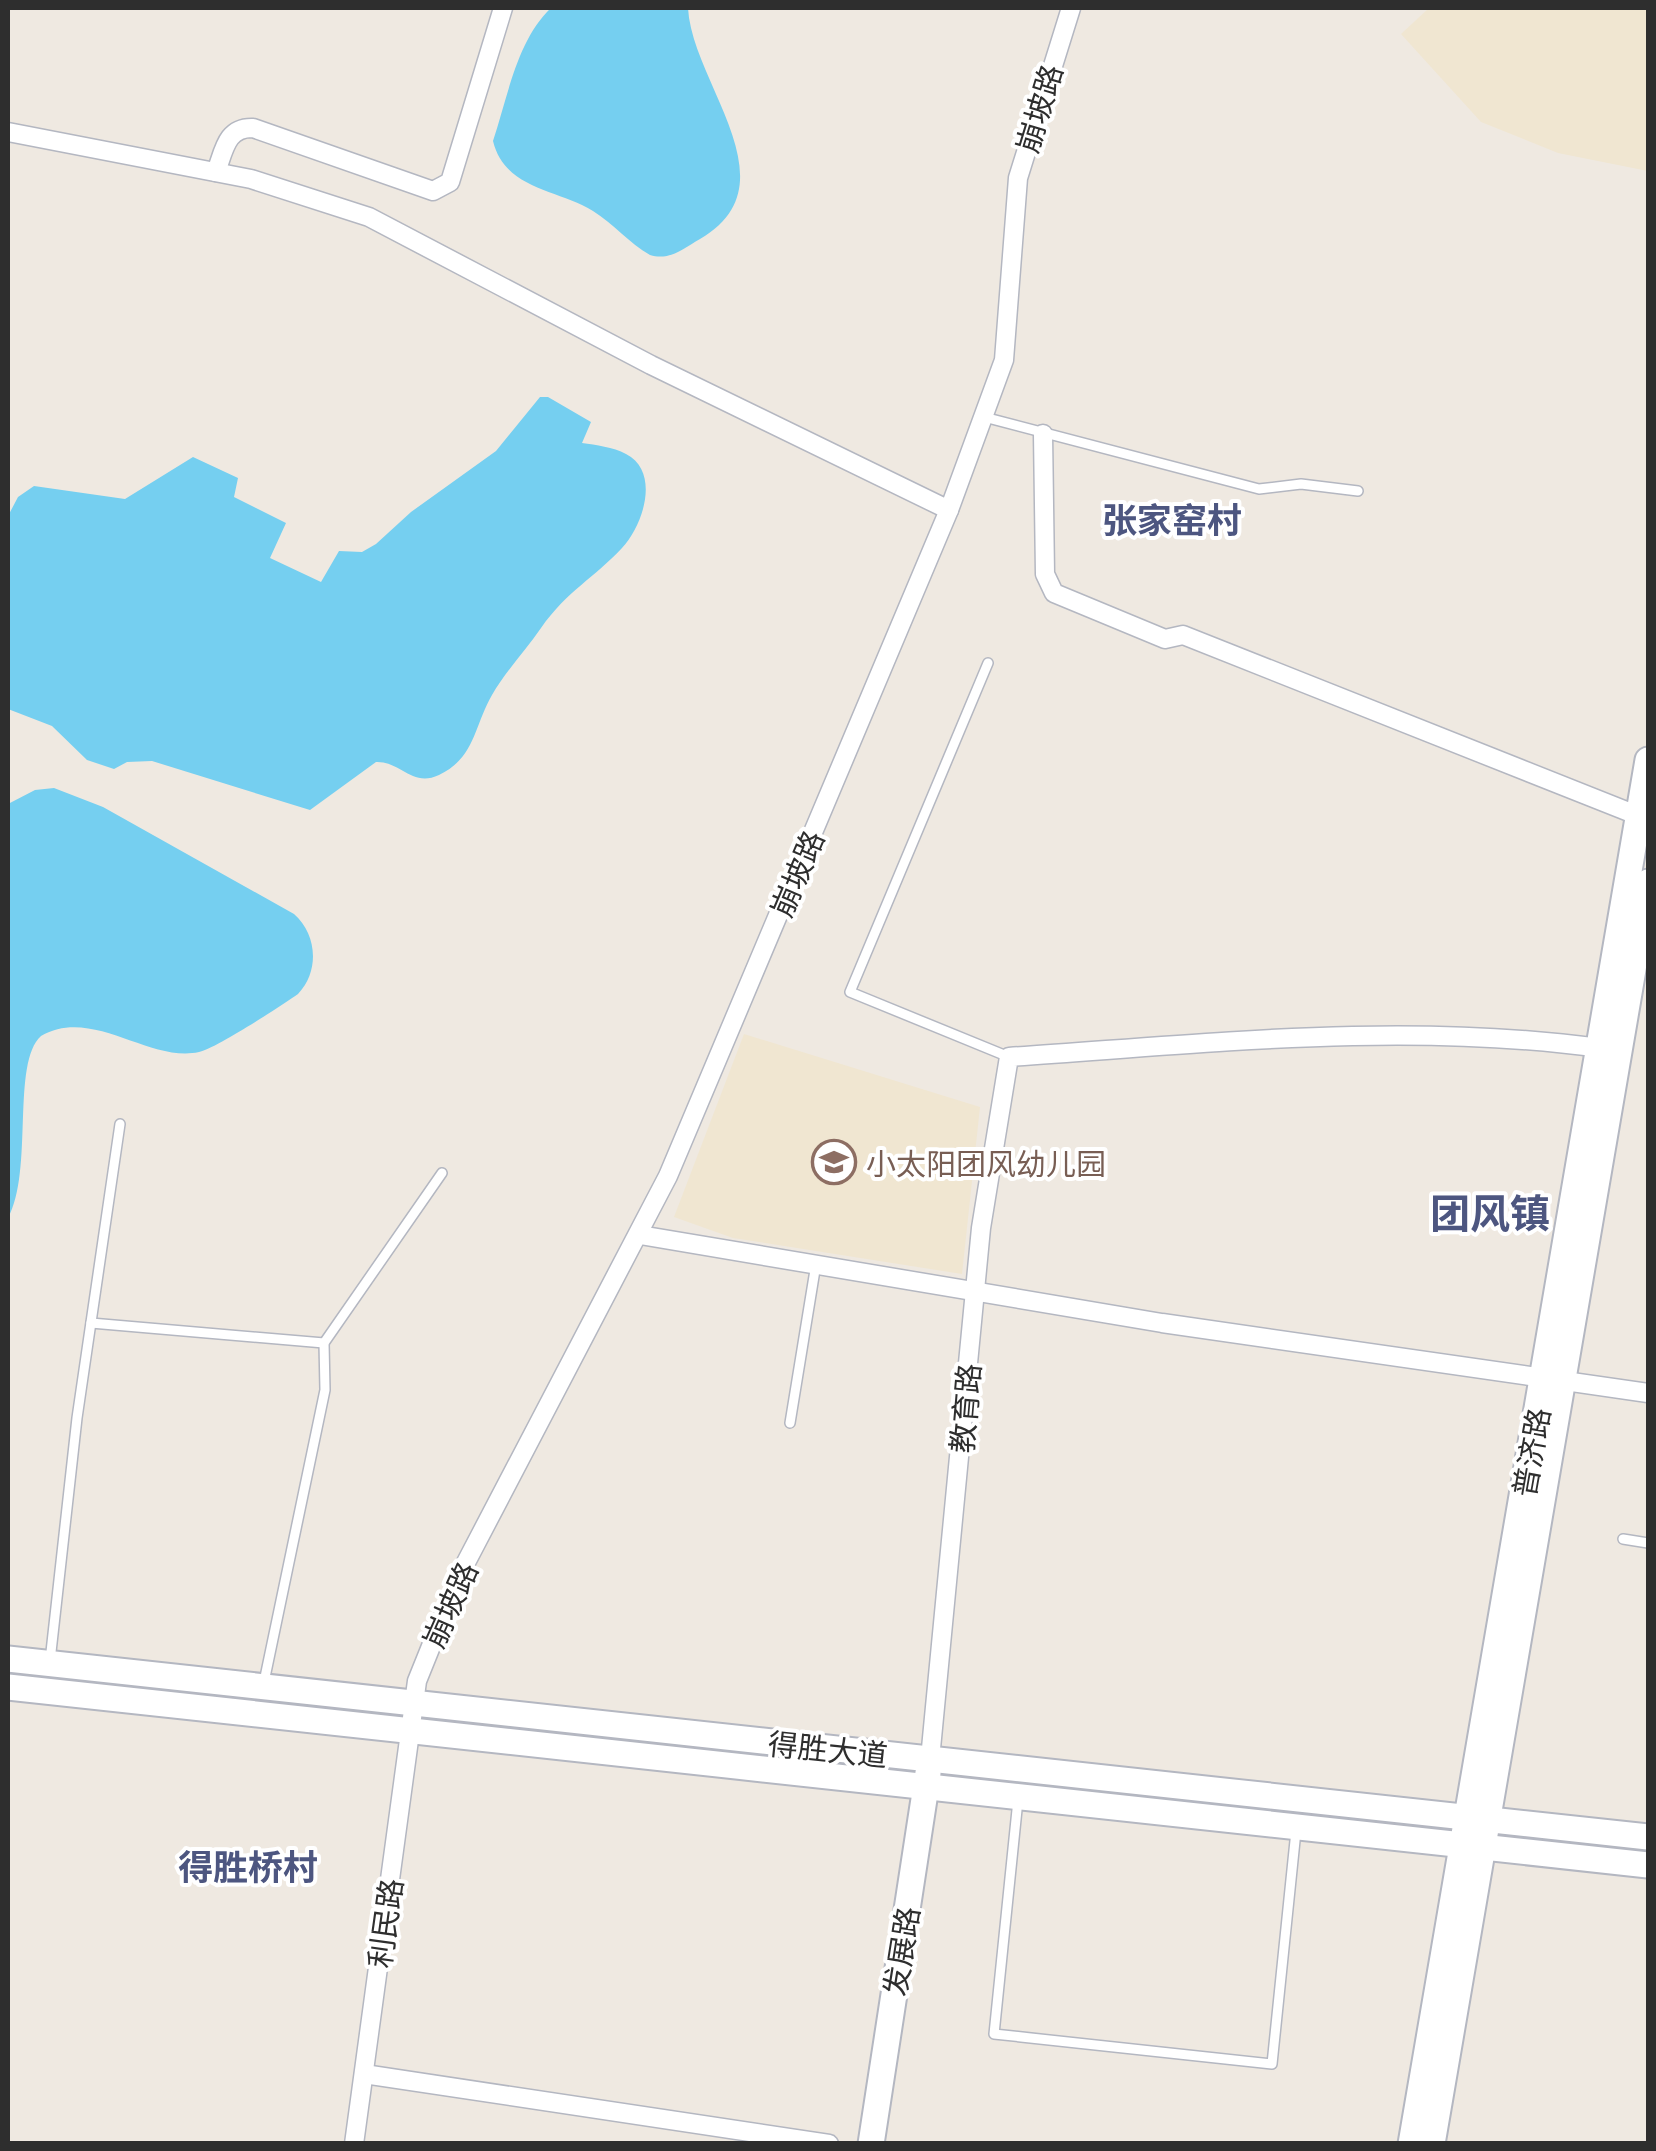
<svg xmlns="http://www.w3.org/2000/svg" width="1656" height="2151" viewBox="0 0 1656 2151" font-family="Commissioner,'Noto Sans SC',sans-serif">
<rect width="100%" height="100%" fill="#efe9e1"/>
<g fill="#f0e6d1">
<path d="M 1429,8 L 1648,8 L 1648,171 L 1558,153 L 1481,122 L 1401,34 Z"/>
<path d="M 744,1034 L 980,1107 L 962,1274 L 733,1238 L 674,1217 Z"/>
</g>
<g fill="#75cff0">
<path d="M 551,8 L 688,8 C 692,84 795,184 700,239 C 683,249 669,261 650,255 C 629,243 614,224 593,211 C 558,189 505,190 493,141 C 508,96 517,40 551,8 Z"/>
<path d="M 540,397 L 548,397 L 591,422 L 582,443 C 596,445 613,447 626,454 C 661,472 643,526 622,548 C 594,578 567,591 541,628 C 526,650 505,672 492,695 C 474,726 475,758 439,775 C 412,788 401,761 376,762 L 310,810 L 152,761 L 127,762 L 114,769 L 87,760 L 52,726 L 8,709 L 8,516 L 18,497 L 34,486 L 125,499 L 193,457 L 238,478 L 234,497 L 286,523 L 270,558 L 321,582 L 339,551 L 362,552 L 376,544 L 411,512 L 496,451 Z"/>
<path d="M 54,788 L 103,807 L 294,914 C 317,934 320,971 298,994 C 281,1006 215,1049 199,1052 C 149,1063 92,1006 41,1036 C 11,1063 34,1171 8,1218 L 8,804 L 35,790 Z"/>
</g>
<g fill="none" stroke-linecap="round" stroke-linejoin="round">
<defs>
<g id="lane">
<path d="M 984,417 L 1259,489 L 1301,484 L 1358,491"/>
<path d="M 988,663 L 850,992 L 1009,1057"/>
<path d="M 91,1323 L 324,1343"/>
<path d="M 790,1423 L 816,1264"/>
<path d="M 1623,1539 L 1648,1543"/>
<path d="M 50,1661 L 77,1418 L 120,1124"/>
<path d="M 264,1682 L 325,1390 L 324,1343 L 442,1173"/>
<path d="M 1018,1800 L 994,2034 L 1272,2064 L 1296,1831"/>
</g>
<g id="street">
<path d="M 8,132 L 251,179 L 369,217 L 651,365 L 949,510"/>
<path d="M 216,172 C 224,151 226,127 253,128 L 433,191 L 450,182 L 503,8"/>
<path d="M 1043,434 L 1045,574 L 1054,593 L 1165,639 L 1183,635 L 1639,816"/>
<path d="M 640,1235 L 1162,1323 L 1648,1393"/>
<path d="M 930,1759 L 981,1228 L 1009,1057 C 1205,1044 1403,1021 1599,1048"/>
<path d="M 364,2074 L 829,2144"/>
<path d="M 354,2144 L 417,1681 L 461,1572 L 668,1176 L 949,510 L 1004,360 L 1018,178 L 1071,8"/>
</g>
<g id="secondary">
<path d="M 8,1659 L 1648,1837"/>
<path d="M 8,1687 L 1648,1865"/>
<path d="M 871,2144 L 928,1773"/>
<path d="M 1411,2144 L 1648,760"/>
<path d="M 1432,2144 L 1648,882"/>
</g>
</defs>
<use href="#lane" stroke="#b4b7c1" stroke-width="12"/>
<use href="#street" stroke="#b4b7c1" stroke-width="21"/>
<use href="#secondary" stroke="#b4b7c1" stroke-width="29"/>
<use href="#lane" stroke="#fff" stroke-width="9"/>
<use href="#street" stroke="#fff" stroke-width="18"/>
<use href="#secondary" stroke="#fff" stroke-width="25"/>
</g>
<defs>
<symbol id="school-ring" viewBox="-11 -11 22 22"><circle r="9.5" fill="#fff" stroke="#8d6e63" stroke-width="1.5"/><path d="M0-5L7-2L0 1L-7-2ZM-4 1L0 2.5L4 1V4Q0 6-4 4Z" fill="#8d6e63"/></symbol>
</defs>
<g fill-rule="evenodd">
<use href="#school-ring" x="809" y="1137" width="50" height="50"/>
</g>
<g text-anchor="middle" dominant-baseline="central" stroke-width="8" stroke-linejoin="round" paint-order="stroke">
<g font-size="30" fill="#2e2e2e" stroke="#fff">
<text transform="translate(1038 108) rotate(-73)">崩坡路</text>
<text transform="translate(796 873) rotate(-67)">崩坡路</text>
<text transform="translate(964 1408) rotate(-85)">教育路</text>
<text transform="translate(1530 1452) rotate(-80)">普济路</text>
<text transform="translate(449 1604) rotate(-66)">崩坡路</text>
<text transform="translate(828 1748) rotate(6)">得胜大道</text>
<text transform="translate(384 1923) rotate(-82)">利民路</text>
<text transform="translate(900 1951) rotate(-81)">发展路</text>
</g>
<g font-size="30" fill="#785e54" stroke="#fff" text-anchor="start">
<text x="866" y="1162">小太阳团风幼儿园</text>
</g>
<g font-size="35" font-weight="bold" fill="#4d5680" stroke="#fff">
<text x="1172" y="518">张家窑村</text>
<text x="248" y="1865">得胜桥村</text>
</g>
<g font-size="40" font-weight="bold" fill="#4d5680" stroke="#fff">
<text x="1490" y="1211">团风镇</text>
</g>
</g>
<rect width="1656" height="2151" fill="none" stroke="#2e2e2e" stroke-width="20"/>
</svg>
